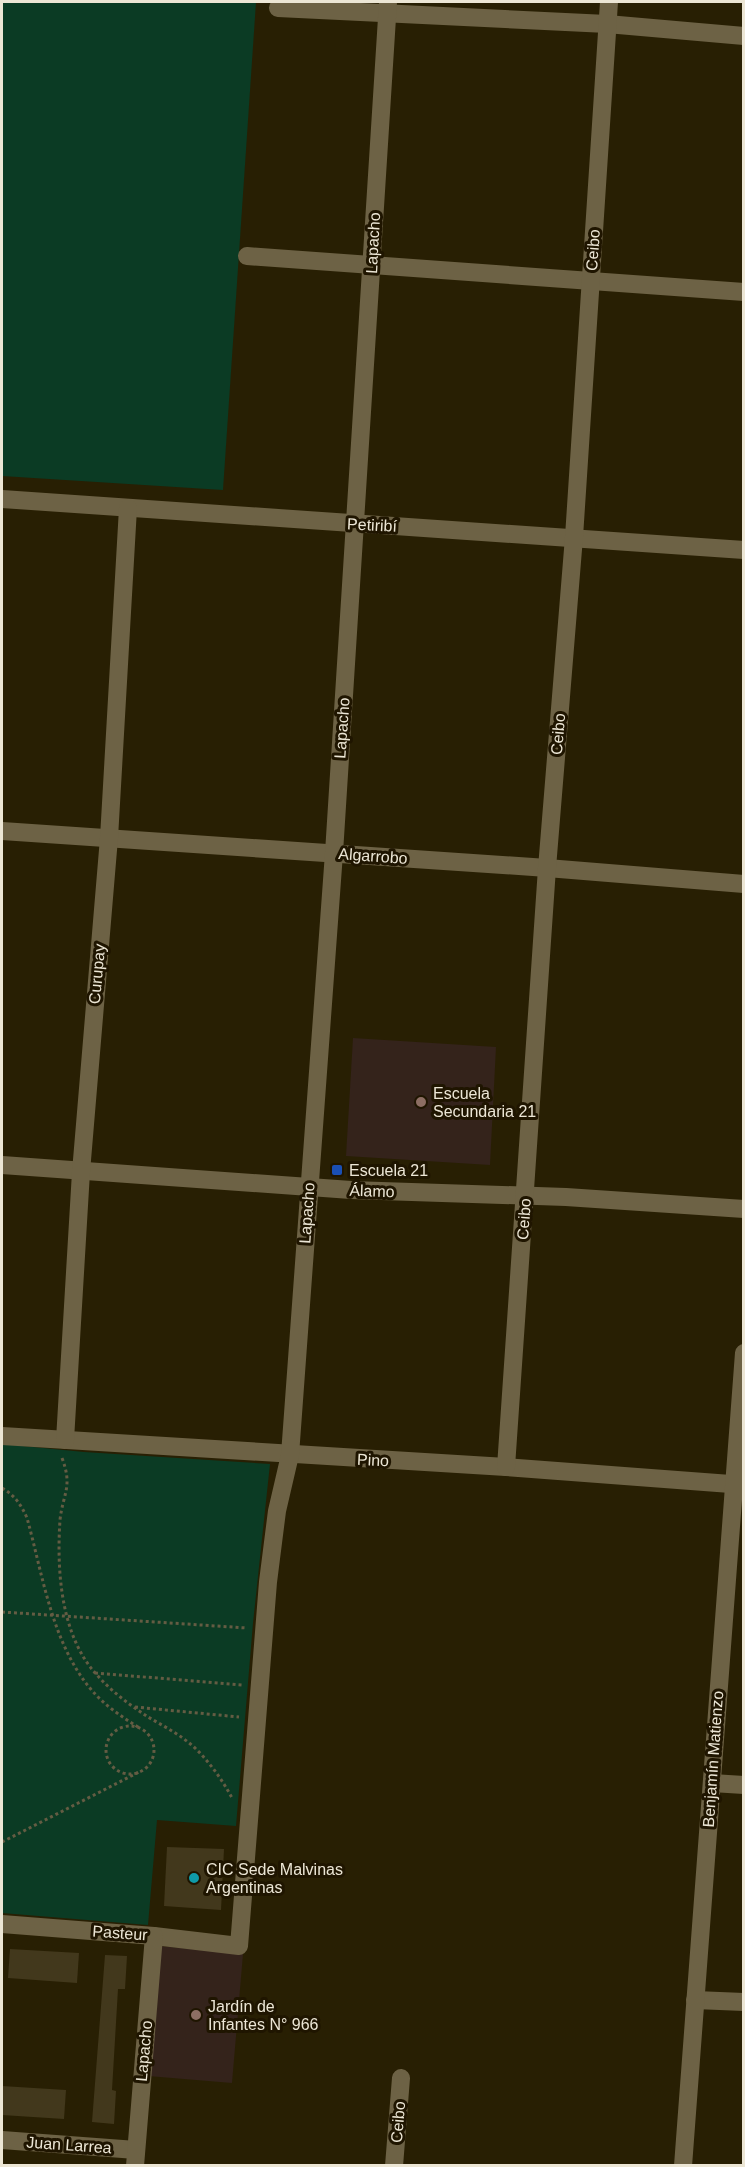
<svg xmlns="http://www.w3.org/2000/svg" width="745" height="2167" viewBox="0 0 745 2167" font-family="Helvetica,sans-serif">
<rect width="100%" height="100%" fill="#281f03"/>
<g fill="#34231b">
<path d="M 353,1038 L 496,1047 L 490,1165 L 346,1156 Z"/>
<path d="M 160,1946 L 243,1954 L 232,2083 L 148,2076 Z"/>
</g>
<g fill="#0b3b24">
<path d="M 2,2 L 256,2 L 223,490 L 2,476 Z"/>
<path d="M 2,1444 L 84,1452 L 270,1464 L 253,1623 L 236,1826 L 157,1820 L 148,1925 L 2,1913 Z"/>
</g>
<g fill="#42381c">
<path d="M 167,1847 L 224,1849 L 221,1910 L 164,1906 Z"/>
<path d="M 10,1949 L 79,1953 L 77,1983 L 8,1978 Z"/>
<path d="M 105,1955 L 127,1956 L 125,1989 L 118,1989 L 112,2090 L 116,2091 L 114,2124 L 92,2122 Z"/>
<path d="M 2,2086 L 66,2090 L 64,2119 L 2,2115 Z"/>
</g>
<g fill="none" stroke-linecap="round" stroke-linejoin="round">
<g stroke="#645c43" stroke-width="3" stroke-dasharray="3 3" stroke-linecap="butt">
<path d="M 62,1458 C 73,1487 63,1493 60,1520 C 57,1565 60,1619 84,1658 C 99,1682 125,1702 148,1717 C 165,1727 183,1736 197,1750 C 211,1764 223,1781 232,1798"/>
<path d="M 2,1488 C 14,1495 21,1504 27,1518 C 44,1579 53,1654 101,1700 C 112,1710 125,1719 138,1727"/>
<path d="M 2,1612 L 247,1628"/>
<path d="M 95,1673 L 243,1685"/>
<path d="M 135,1707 L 239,1717"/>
<circle cx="130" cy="1750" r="24"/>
<path d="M 2,1842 L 139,1772"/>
</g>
<g stroke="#6d6245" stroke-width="18">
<path d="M 278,8 L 607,24 L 744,36"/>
<path d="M 247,256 L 744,292"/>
<path d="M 2,499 L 744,550"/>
<path d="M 2,831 L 547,868 L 744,884"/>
<path d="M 2,1165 L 351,1190 L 566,1197 L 744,1209"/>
<path d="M 2,1436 L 506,1467 L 744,1485"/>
<path d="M 65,1440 L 81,1172 L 109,838 L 128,508"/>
<path d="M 506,1467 L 547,868 L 574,537 L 609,2"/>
<path d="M 712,1783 L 744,1785"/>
<path d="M 2,1924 L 154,1936 L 239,1946 L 268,1582 L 277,1511 L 290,1455 L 334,853 L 388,2"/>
<path d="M 695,2000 L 744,2002"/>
<path d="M 2,2140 L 136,2150"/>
<path d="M 135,2166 L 154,1936"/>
<path d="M 394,2166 L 401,2078"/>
<path d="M 683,2166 L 744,1353"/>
</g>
</g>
<g fill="#8d6e63" stroke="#1f1500" stroke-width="2">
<circle cx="421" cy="1102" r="6"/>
<circle cx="196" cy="2015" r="6"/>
</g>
<rect fill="#1a4fb4" stroke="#1f1500" stroke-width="2" x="331" y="1164" width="12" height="12" rx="3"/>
<circle fill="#0f9aa8" stroke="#1f1500" stroke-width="2" cx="194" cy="1878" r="6"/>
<g text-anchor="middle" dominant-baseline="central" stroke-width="6" stroke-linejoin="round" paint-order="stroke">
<g font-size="16" fill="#ece6d5" stroke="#1f1500">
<text transform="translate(373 243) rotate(-87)">Lapacho</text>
<text transform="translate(593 250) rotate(-86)">Ceibo</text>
<text transform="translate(372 525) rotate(3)">Petiribí</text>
<text transform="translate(342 728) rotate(-86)">Lapacho</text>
<text transform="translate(558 734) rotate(-85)">Ceibo</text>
<text transform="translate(373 856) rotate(4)">Algarrobo</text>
<text transform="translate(97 974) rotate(-85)">Curupay</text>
<text transform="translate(372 1191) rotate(2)">Álamo</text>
<text transform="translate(307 1213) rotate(-86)">Lapacho</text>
<text transform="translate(524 1219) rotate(-86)">Ceibo</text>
<text transform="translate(373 1460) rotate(3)">Pino</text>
<text transform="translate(713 1759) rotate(-86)">Benjamín Matienzo</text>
<text transform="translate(120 1933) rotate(4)">Pasteur</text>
<text transform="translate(144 2051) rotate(-85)">Lapacho</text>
<text transform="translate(398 2122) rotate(-85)">Ceibo</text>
<text transform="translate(69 2145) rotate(4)">Juan Larrea</text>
</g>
<g font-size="16" fill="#ece6d5" stroke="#1f1500" text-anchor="start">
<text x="433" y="1093">Escuela<tspan x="433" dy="18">Secundaria 21</tspan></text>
<text x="349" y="1170">Escuela 21</text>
<text x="206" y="1869">CIC Sede Malvinas<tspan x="206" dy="18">Argentinas</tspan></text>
<text x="208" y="2006">Jardín de<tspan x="208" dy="18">Infantes N° 966</tspan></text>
</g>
</g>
<rect width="745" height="2167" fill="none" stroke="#ece6d5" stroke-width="6"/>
</svg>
